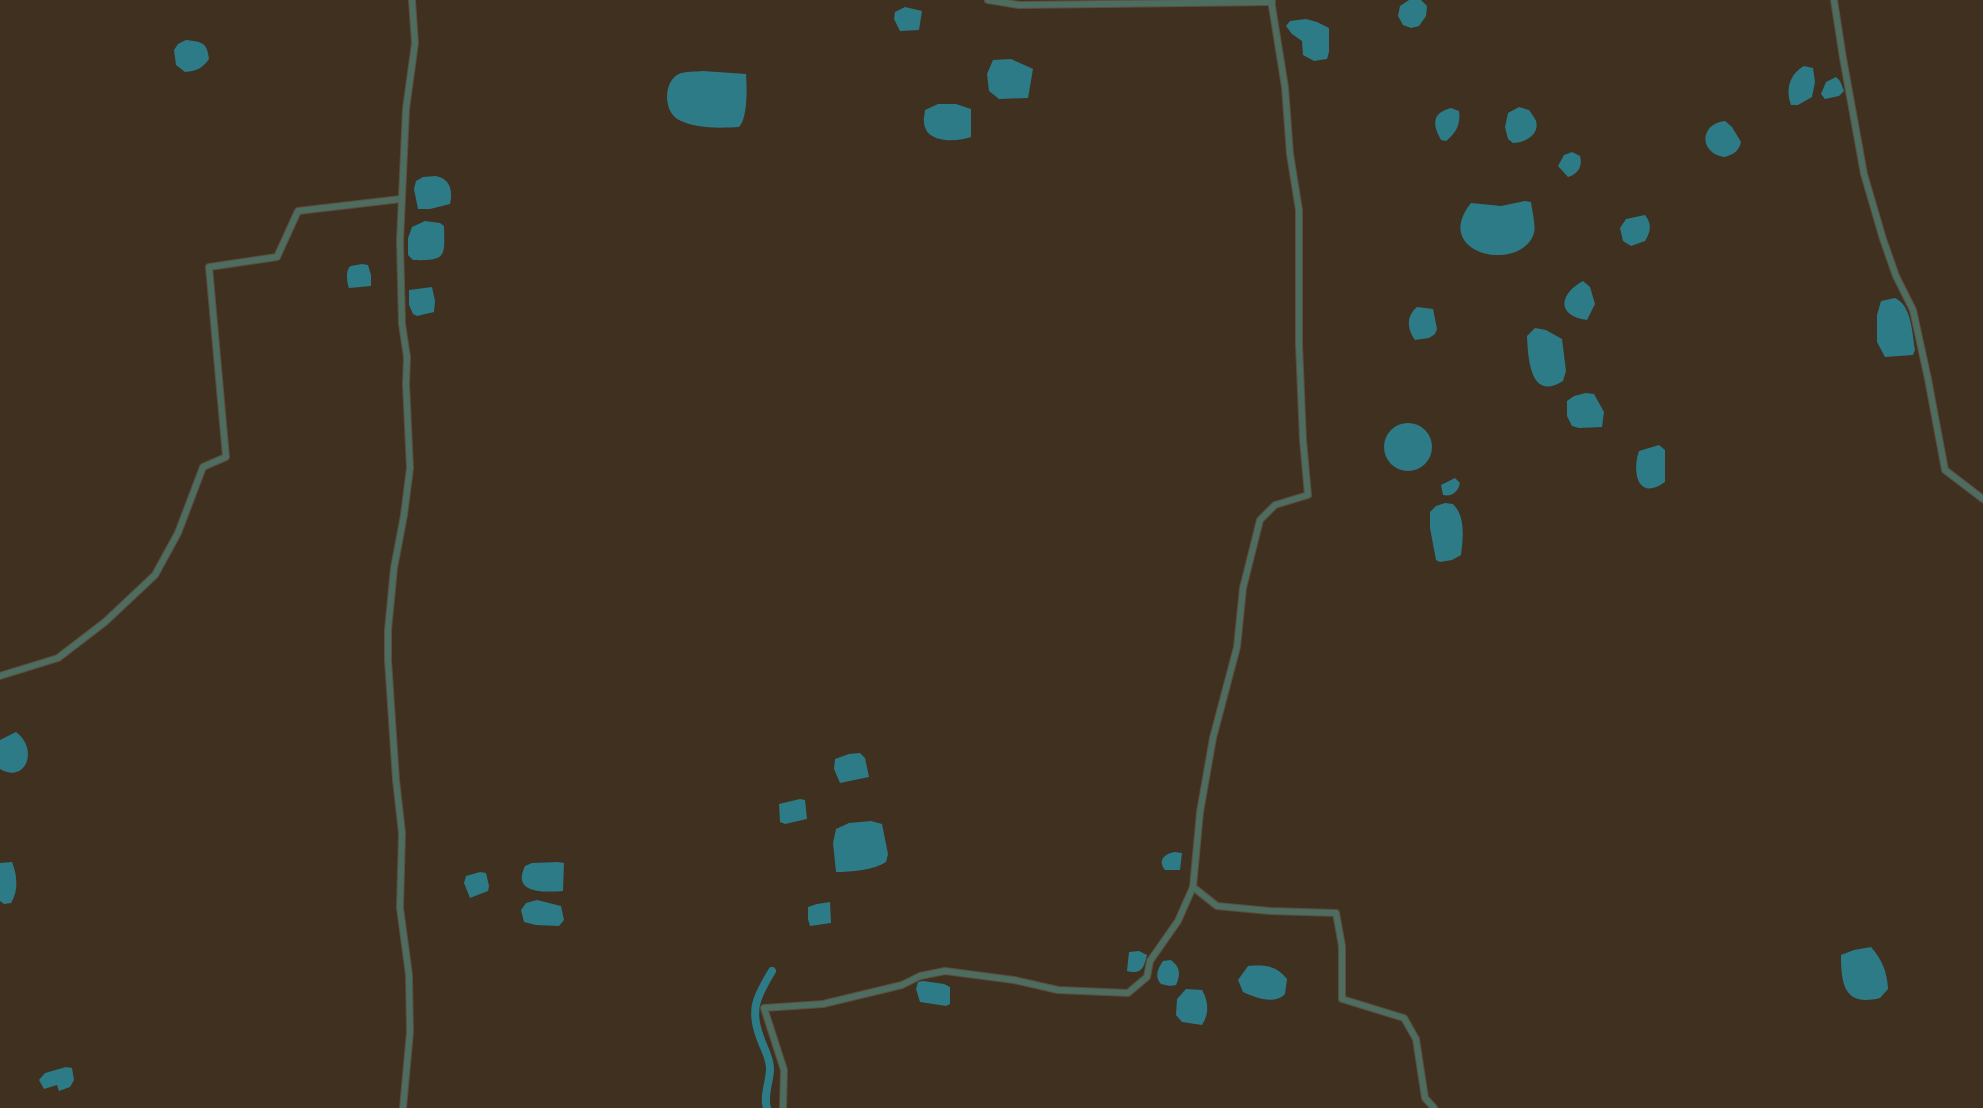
<svg xmlns="http://www.w3.org/2000/svg" width="1983" height="1108" viewBox="0 0 1983 1108" font-family="Commissioner,sans-serif">
<rect width="100%" height="100%" fill="#403020"/>
<g fill="#2d7b87">
<path d="M 1409,0 L 1421,0 L 1427,6 L 1426,16 L 1419,26 L 1411,28 L 1403,25 L 1398,16 L 1400,6 Z"/>
<path d="M 905,7 L 922,11 L 919,30 L 900,31 L 894,19 L 895,12 Z"/>
<path d="M 1306,19 L 1317,22 L 1329,28 L 1329,52 L 1327,59 L 1314,61 L 1303,55 L 1302,41 L 1292,34 L 1286,26 L 1290,21 Z"/>
<path d="M 186,40 C 202,42 207,42 209,59 C 202,69 196,71 185,72 L 176,65 L 174,50 L 178,44 Z"/>
<path d="M 1011,59 L 1033,69 L 1028,98 L 999,99 L 989,91 L 987,74 L 993,60 Z"/>
<path d="M 1804,66 L 1813,68 L 1815,82 L 1812,97 L 1798,105 L 1791,105 C 1785,89 1790,74 1804,66 Z"/>
<path d="M 703,71 L 746,74 C 747,87 748,118 739,127 C 720,128 696,129 679,120 C 663,112 663,81 679,74 C 685,71 696,72 703,71 Z"/>
<path d="M 1836,77 L 1840,81 L 1844,91 L 1839,96 L 1825,99 L 1821,94 L 1826,82 Z"/>
<path d="M 938,104 L 956,104 L 971,109 L 971,137 C 957,142 925,144 924,122 C 923,118 925,114 925,110 Z"/>
<path d="M 1519,107 L 1529,110 C 1531,113 1535,118 1536,121 C 1540,135 1524,143 1513,143 L 1508,139 L 1505,127 L 1508,113 Z"/>
<path d="M 1451,108 L 1459,111 C 1461,124 1456,133 1446,141 L 1441,140 C 1432,124 1432,113 1451,108 Z"/>
<path d="M 1725,121 L 1732,127 L 1741,142 C 1739,151 1733,155 1724,157 C 1699,153 1699,124 1725,121 Z"/>
<path d="M 1572,152 L 1580,156 C 1583,166 1578,174 1568,177 L 1558,166 L 1564,155 Z"/>
<path d="M 436,176 C 450,179 453,190 450,204 L 430,209 L 418,209 L 414,189 L 416,181 L 423,177 Z"/>
<path d="M 1525,201 L 1531,202 C 1532,211 1537,228 1533,236 C 1516,273 1431,253 1471,203 L 1501,206 Z"/>
<path d="M 1645,215 C 1652,224 1651,231 1645,241 L 1631,246 L 1623,241 L 1620,228 L 1626,219 Z"/>
<path d="M 425,221 L 440,223 L 444,226 C 445,257 446,261 413,260 L 408,255 L 408,238 L 412,227 Z"/>
<path d="M 362,264 L 368,265 L 371,275 L 371,286 L 349,288 C 347,283 345,269 351,266 C 354,265 359,265 362,264 Z"/>
<path d="M 1583,281 L 1590,287 L 1595,304 L 1587,320 C 1556,316 1559,294 1583,281 Z"/>
<path d="M 432,287 L 435,301 L 434,312 L 417,316 L 413,314 L 409,305 L 409,290 Z"/>
<path d="M 1895,298 C 1912,306 1912,333 1915,350 L 1913,355 L 1885,357 L 1877,342 L 1877,315 L 1881,301 Z"/>
<path d="M 1417,307 L 1433,309 L 1437,329 L 1435,334 L 1429,338 L 1415,340 C 1407,329 1406,316 1417,307 Z"/>
<path d="M 1535,328 L 1546,330 L 1562,339 L 1566,371 L 1563,381 C 1530,402 1528,358 1527,336 Z"/>
<path d="M 1586,393 L 1594,394 L 1604,412 L 1602,427 L 1579,428 L 1572,426 L 1567,416 L 1567,401 L 1574,396 Z"/>
<circle cx="1408" cy="447" r="24"/>
<path d="M 1659,445 L 1665,450 L 1665,482 C 1637,502 1632,471 1639,451 Z"/>
<path d="M 1455,478 L 1460,483 C 1458,492 1452,497 1443,495 L 1441,485 Z"/>
<path d="M 1445,503 L 1453,504 C 1466,517 1463,539 1461,555 L 1452,560 L 1440,562 L 1436,560 L 1430,528 L 1430,512 L 1436,506 Z"/>
<path d="M 16,732 C 39,749 26,784 0,769 L 0,740 Z"/>
<path d="M 860,753 L 865,758 L 869,777 L 840,783 L 834,769 L 835,759 L 849,754 Z"/>
<path d="M 800,799 L 805,800 L 807,819 L 785,824 L 780,822 L 779,804 Z"/>
<path d="M 871,821 L 882,824 L 888,854 L 886,862 C 874,870 851,872 836,872 L 833,843 L 836,829 L 849,823 Z"/>
<path d="M 1174,852 L 1182,853 L 1180,870 L 1165,870 C 1157,860 1165,854 1174,852 Z"/>
<path d="M 12,862 C 17,875 19,890 11,903 L 4,904 L 0,901 L 0,863 Z"/>
<path d="M 558,862 L 564,863 L 563,891 C 546,892 511,895 525,866 L 532,863 Z"/>
<path d="M 480,872 L 486,873 L 489,886 L 488,891 L 470,898 L 464,883 L 466,876 Z"/>
<path d="M 537,900 L 561,906 L 564,920 L 559,926 L 536,925 L 524,922 L 521,910 L 526,903 Z"/>
<path d="M 830,902 L 831,923 L 810,926 L 808,919 L 808,907 L 817,904 Z"/>
<path d="M 1871,947 C 1882,960 1887,971 1888,989 L 1880,998 C 1844,1007 1841,984 1841,955 L 1854,950 Z"/>
<path d="M 1139,951 L 1147,955 C 1144,967 1142,975 1127,971 L 1129,952 Z"/>
<path d="M 1171,960 C 1180,967 1181,974 1176,985 L 1170,986 L 1161,984 C 1154,977 1158,968 1163,961 Z"/>
<path d="M 1248,966 C 1265,965 1276,965 1287,979 L 1285,994 C 1274,1005 1256,998 1243,992 L 1238,980 Z"/>
<path d="M 923,981 L 944,984 L 950,987 L 950,1004 L 946,1006 L 920,1002 L 916,989 L 918,982 Z"/>
<path d="M 1186,989 L 1202,990 C 1209,1002 1209,1014 1202,1025 L 1182,1022 L 1176,1015 L 1177,999 Z"/>
<path d="M 66,1067 L 72,1068 L 74,1080 L 70,1087 L 59,1091 L 57,1085 L 44,1089 L 39,1080 L 45,1073 Z"/>
</g>
<g fill="none" stroke-linecap="round" stroke-linejoin="round">
<path stroke="#2d7b87" stroke-width="8" d="M 767,1108 C 763,1096 770,1081 770,1069 C 770,1057 763,1047 760,1037 C 749,1008 758,995 772,971"/>
<defs>
<g id="minor">
<path d="M 988,0 L 1019,5 L 1272,2"/>
<path d="M 1271,0 L 1285,87 L 1290,154 L 1299,210 L 1299,344 L 1303,440 L 1308,495 L 1275,505 L 1260,520 L 1243,588 L 1237,647 L 1213,738 L 1200,812 L 1193,887 L 1217,906 L 1270,911 L 1336,913 L 1342,946 L 1342,999 L 1404,1018 L 1416,1039 L 1425,1098 L 1434,1108"/>
<path d="M 1834,0 L 1843,58 L 1864,174 L 1883,239 L 1896,276 L 1913,310 L 1928,379 L 1945,470 L 1983,499"/>
<path d="M 0,676 L 58,658 L 105,622 L 155,575 L 178,533 L 203,467 L 226,457 L 209,267 L 277,257 L 298,211 L 401,199"/>
<path d="M 403,1108 L 410,1032 L 409,975 L 400,908 L 402,833 L 396,780 L 388,660 L 388,630 L 394,568 L 404,515 L 410,468 L 406,384 L 407,357 L 402,324 L 400,241 L 406,109 L 415,43 L 412,0"/>
<path d="M 783,1108 L 784,1070 L 764,1008 L 823,1004 L 902,985 L 920,976 L 945,971 L 1014,980 L 1058,990 L 1128,993 L 1147,977 L 1150,961 L 1178,921 L 1193,887"/>
</g>
</defs>
<use href="#minor" stroke="#5c4d3e" stroke-width="8"/>
<use href="#minor" stroke="#4c6d60" stroke-width="6"/>
</g>
</svg>
